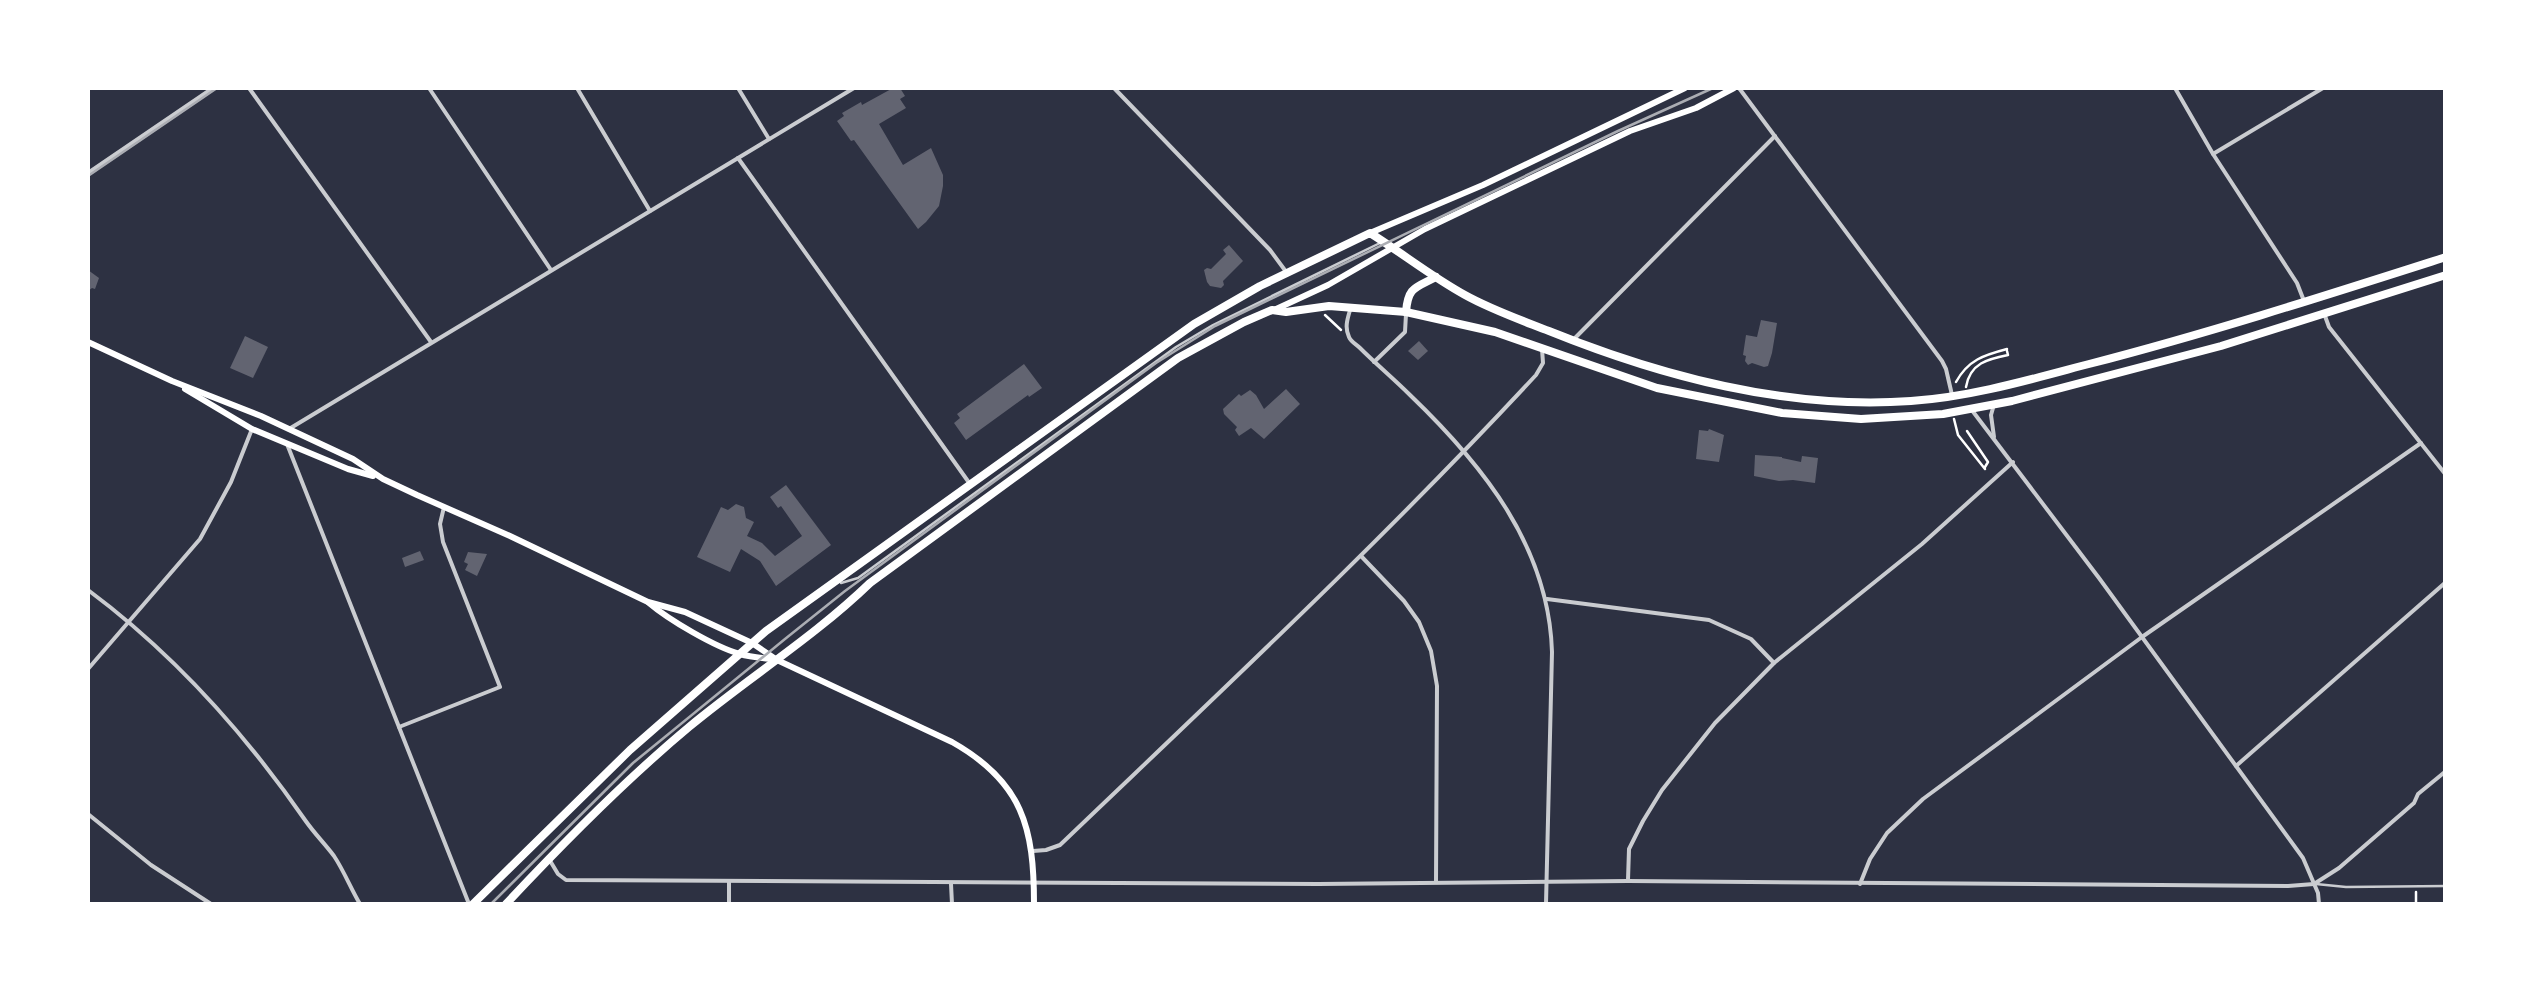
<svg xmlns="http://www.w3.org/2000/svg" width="2533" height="992" viewBox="0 0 2533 992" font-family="Quicksand,sans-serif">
<rect width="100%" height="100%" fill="#2d3142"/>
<g fill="#626471">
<path d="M 893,88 L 895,90 L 900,88 L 905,96 L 900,99 L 906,108 L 879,124 L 903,165 L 931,148 L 943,175 L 943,186 L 939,206 L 926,222 L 918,229 L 854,140 L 851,141 L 837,121 L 844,116 L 842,113 L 861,102 L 862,105 Z"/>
<path d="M 1229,245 L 1243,261 L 1223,281 L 1224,285 L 1221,288 L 1210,286 L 1207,282 L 1204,270 L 1207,268 L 1211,269 L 1226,254 L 1223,250 Z"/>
<path d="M 88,270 L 99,278 L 95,289 L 92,288 L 88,291 Z"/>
<path d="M 1761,320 L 1777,323 L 1772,353 L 1768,366 L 1764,367 L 1752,363 L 1748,365 L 1745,361 L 1746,356 L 1743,355 L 1746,335 L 1757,337 Z"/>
<path d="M 245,336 L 268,347 L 253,378 L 230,368 Z"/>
<path d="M 1419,341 L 1428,351 L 1418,360 L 1408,351 Z"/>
<path d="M 1024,364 L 1042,388 L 1029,397 L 1028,395 L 966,440 L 954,423 L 960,418 L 957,414 Z"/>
<path d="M 1286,389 L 1300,404 L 1264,439 L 1251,428 L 1239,436 L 1235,430 L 1237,427 L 1224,414 L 1223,409 L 1239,394 L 1241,396 L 1250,390 L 1256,395 L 1264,409 Z"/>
<path d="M 1709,429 L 1724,435 L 1719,462 L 1696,459 L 1699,430 L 1708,431 Z"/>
<path d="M 1755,455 L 1782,457 L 1782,458 L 1801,462 L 1802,456 L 1818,458 L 1815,483 L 1793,480 L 1779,481 L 1754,476 Z"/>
<path d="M 786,485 L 831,545 L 776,586 L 760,561 L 741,549 L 730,572 L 697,557 L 721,507 L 728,510 L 736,504 L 744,507 L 746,518 L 754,522 L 747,536 L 762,543 L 775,556 L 802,536 L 781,506 L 778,508 L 770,497 Z"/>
<path d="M 420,551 L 424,560 L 405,567 L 402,558 Z"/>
<path d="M 468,552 L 487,554 L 477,576 L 465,570 L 468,564 L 464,562 Z"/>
</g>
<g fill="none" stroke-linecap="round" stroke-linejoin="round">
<g stroke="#fff" stroke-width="2.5">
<path d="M 1325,315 L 1341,330"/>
<path d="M 1956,382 C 1968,360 1984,355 2007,349"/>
<path d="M 1966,387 C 1970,363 1988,359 2008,355 L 2007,351"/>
<path d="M 1954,419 L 1958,435 L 1985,469"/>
<path d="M 1967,431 L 1988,462 L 1985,467"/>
<path d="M 2416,904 L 2416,892"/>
</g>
<g stroke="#caccd0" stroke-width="2.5">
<path d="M 841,583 L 858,578 L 1176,347 L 1213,325 L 1382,242"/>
<path d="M 2316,884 L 2346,887 L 2446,886"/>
</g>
<g stroke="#caccd0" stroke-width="4">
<path d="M 249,88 L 431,342"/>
<path d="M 429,88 L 551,270"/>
<path d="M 577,88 L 650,211"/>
<path d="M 738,88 L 769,139"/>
<path d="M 1114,88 L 1270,250 L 1287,273"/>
<path d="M 1739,88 L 1942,361 L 1946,369 L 1952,395"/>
<path d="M 2175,88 L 2213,154 L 2297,283 L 2304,301"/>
<path d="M 2213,154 L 2323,88"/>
<path d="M 738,158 L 970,484"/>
<path d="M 88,173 L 213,88"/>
<path d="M 1351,307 C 1348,317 1344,327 1349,337 C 1351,342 1356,344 1360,348 C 1376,364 1394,379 1410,395 C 1483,465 1549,547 1552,652 L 1546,904"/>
<path d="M 2325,316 L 2329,327 L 2446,475"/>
<path d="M 1575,338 L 1775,136"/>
<path d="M 1374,362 L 1405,332 L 1406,314"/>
<path d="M 1993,408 L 1991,415 L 1994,437"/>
<path d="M 1971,409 L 2099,578 L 2303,858 L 2318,893 L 2319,904"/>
<path d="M 289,429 L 854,88"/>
<path d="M 287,444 L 469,904"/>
<path d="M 1361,556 L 1404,601 L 1419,622 L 1431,651 L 1437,686 L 1436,881"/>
<path d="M 88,590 C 174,654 244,732 305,820 C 314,833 325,844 334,856 C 344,871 351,889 360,904"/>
<path d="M 1547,599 L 1709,620 L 1751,639 L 1774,663"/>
<path d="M 88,669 L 200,539 L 231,482 L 252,429"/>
<path d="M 399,727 L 500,687 L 443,542 L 440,524 L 444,507"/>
<path d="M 2236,766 L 2446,582"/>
<path d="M 88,814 L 151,865 L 211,904"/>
<path d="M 1033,851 L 1046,850 L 1060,845 C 1221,691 1384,539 1536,375 L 1543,363 L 1542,349"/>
<path d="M 549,859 L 558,874 L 566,880 L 1318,884 L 1628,881 L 2288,886 L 2314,884 L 2339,868 L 2414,803 L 2418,794 L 2446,771"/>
<path d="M 1628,880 L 1629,849 L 1643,821 L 1662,790 L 1715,723 L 1774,663 L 1922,544 L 2013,462"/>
<path d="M 951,884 L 952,904"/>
<path d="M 1860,884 L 1870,859 L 1887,833 L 1923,799 L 2142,637 L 2421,443"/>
<path d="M 729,904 L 729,882"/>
</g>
<g stroke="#fff" stroke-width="6">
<path d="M 1370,233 L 1483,185 L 1685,88"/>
<path d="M 1274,310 L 1328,285 L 1425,229 L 1630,131 L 1696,108 L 1734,88"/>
<path d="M 88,342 L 172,381 L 261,416 L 353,459 L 383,479 L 417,495 L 510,536 L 648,602 L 685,612 L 752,643 L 777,660 L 952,742 C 1023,782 1034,828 1034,904"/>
<path d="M 185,389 L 252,429 L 348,469 L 373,476"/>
<path d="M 649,603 C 669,620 715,647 740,654 C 750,657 762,658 772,659"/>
</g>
<g stroke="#fff" stroke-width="8">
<path d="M 1406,312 C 1408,287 1415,288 1436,277"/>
<path d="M 473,904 L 630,750 L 766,631 L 1194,324 L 1260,286 L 1370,233 C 1402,253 1432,277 1465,295 C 1492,310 1521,320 1549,331 C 1663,377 1787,410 1911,401 C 1971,397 2032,379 2089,364 C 2209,333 2327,295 2446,257"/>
<path d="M 506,904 C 564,842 623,782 689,727 C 748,678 814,637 870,583 L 1178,358 L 1244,322 L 1272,310 L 1286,312 L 1329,306 L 1406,312 L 1495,332 L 1657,388 L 1782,413 L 1861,419 L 1943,414 L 2012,401 L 2221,346 L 2446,275"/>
</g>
<g stroke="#abadb3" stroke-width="2.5">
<path d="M 88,176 L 217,88"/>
<path d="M 491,904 L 633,763 L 785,639 L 845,591 L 1156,363 L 1215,326 L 1618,131 L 1713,88"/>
</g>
</g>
<rect width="2533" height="992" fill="none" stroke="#ffffff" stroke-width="180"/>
</svg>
